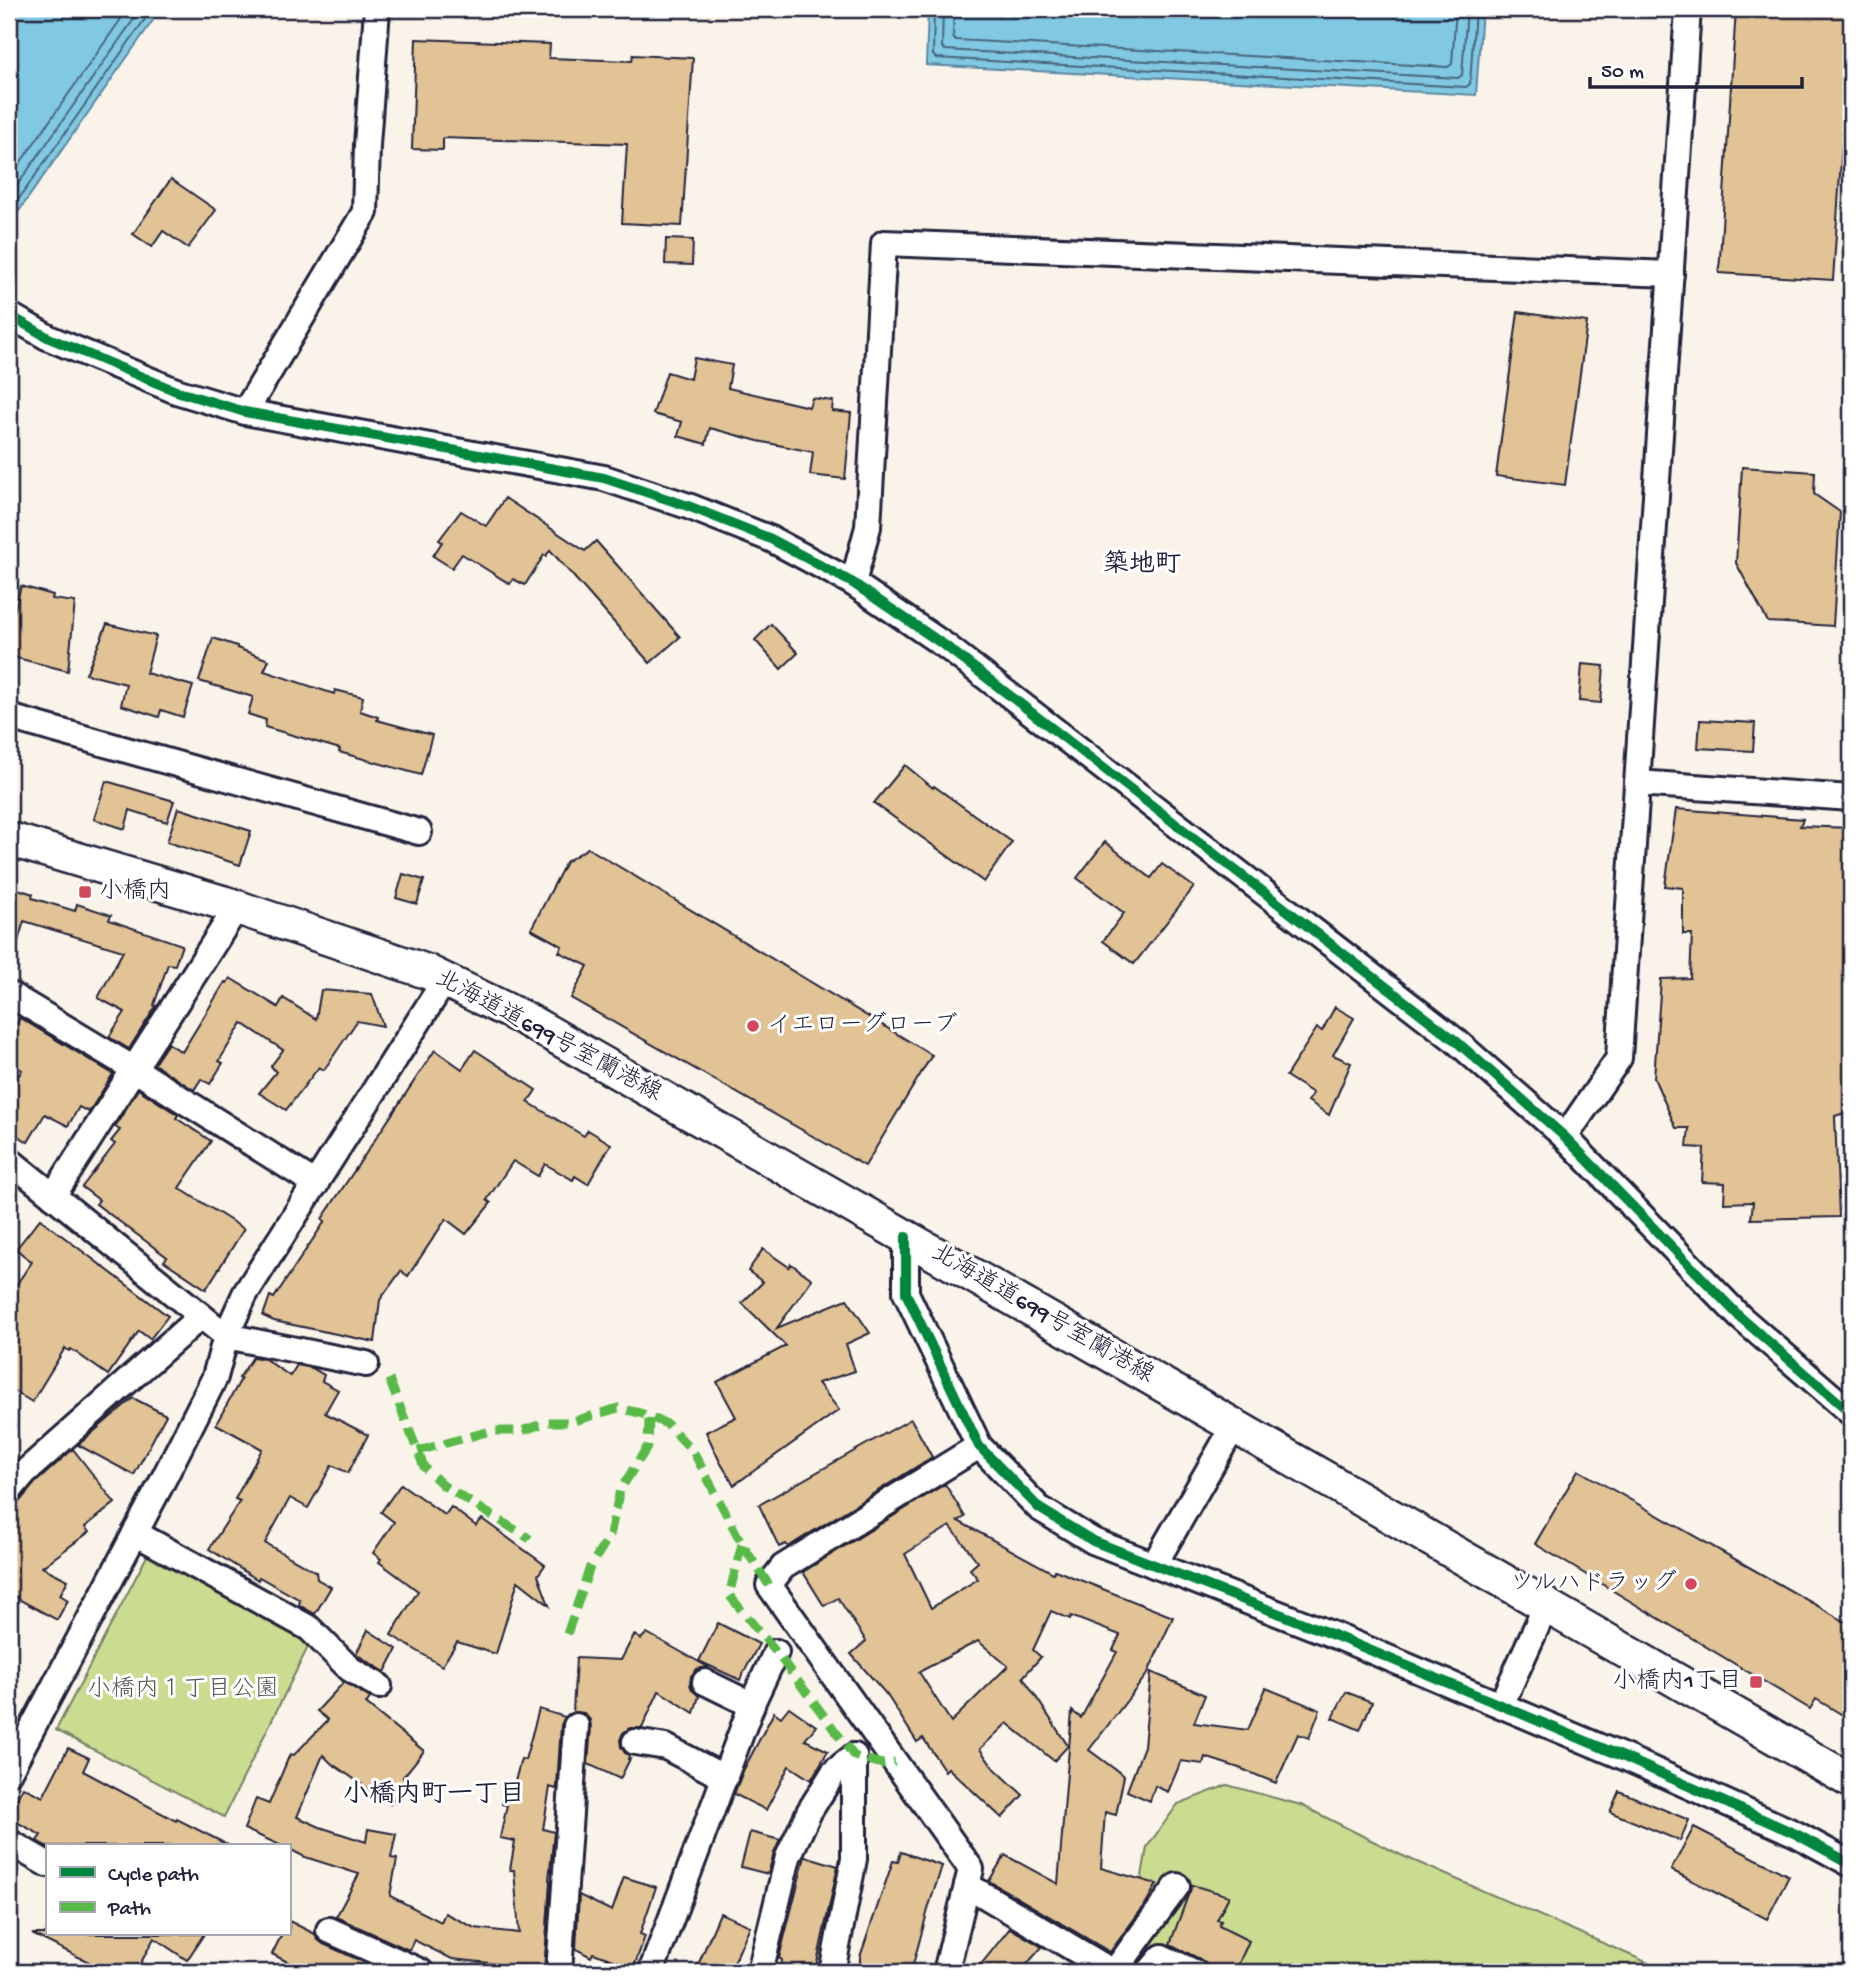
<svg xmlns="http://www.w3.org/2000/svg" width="1860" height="1981" viewBox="0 0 1860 1981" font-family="'Gochi Hand','Klee One',sans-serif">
<rect width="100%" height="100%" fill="#f9f3ea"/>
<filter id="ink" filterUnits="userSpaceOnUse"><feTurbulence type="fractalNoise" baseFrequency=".0143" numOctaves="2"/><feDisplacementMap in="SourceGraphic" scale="14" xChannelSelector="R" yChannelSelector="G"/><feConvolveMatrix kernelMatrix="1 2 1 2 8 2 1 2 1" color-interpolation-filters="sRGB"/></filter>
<g filter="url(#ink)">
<g fill="#c9dc90" stroke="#767f66" stroke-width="2">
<path d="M 149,1552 L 312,1639 L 224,1817 L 56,1730 Z"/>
<path d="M 1227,1785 L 1301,1805 L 1401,1855 L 1669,1972 L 1159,1972 L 1155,1960 L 1139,1894 L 1147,1847 L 1178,1804 Z"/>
</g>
<g fill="#81c8e2" stroke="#5b869f" stroke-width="2">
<path d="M 9,9 L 161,9 L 9,225 Z"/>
<path d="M 928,9 L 1482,9 L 1476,95 L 926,65 Z"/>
</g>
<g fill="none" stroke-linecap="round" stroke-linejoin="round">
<g stroke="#48647e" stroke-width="2">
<path d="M 934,9 L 933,55 L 936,58 L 1466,87 L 1470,84 L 1475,9"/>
<path d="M 943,9 L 942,47 L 945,50 L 1458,78 L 1462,75 L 1467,9"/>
<path d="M 954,9 L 953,37 L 956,40 L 1448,67 L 1452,64 L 1456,9"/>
<path d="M 9,179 L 128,9"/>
<path d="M 9,197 L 141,9"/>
<path d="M 9,213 L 152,9"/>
</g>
</g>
<g fill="#e2c395" stroke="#22223b" stroke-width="2" fill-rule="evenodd">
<path d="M 1736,9 L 1851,9 L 1833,280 L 1719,273 Z"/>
<path d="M 416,39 L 550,44 L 549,58 L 632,61 L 633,55 L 693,58 L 682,226 L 622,223 L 627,144 L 443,138 L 443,150 L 412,149 Z"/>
<path d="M 171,179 L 216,210 L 188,248 L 163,231 L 152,247 L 133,234 Z"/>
<path d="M 666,239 L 693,240 L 692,265 L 665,264 Z"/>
<path d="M 1518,312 L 1587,322 L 1565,485 L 1496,476 Z"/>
<path d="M 694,358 L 732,365 L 728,388 L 809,407 L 812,398 L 833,401 L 832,411 L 851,413 L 845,479 L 810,475 L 813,452 L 758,441 L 710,428 L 706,444 L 678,436 L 682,422 L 653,414 L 667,372 L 690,379 Z"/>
<path d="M 1742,467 L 1815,472 L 1814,494 L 1840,512 L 1833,626 L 1768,622 L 1736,563 Z"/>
<path d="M 505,498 L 585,551 L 596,541 L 680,637 L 650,663 L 550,550 L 546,556 L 544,555 L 525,585 L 513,579 L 510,584 L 462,554 L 452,568 L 433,556 L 442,542 L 439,540 L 461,511 L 486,526 Z"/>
<path d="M 21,586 L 53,595 L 52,599 L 75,602 L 68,671 L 9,656 L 9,631 Z"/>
<path d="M 107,624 L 156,636 L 146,673 L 193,686 L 183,717 L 161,710 L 159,717 L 121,705 L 126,684 L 86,674 Z"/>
<path d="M 771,624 L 798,653 L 781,669 L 755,640 Z"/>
<path d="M 213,638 L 237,646 L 237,648 L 269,660 L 264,671 L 334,694 L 335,690 L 363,697 L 360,711 L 378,717 L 377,720 L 432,735 L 421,775 L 339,752 L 340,749 L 265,727 L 266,720 L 248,714 L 253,697 L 199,681 Z"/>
<path d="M 1582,664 L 1604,666 L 1601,703 L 1579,701 Z"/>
<path d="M 1700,720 L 1755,723 L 1753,751 L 1698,748 Z"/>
<path d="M 905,765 L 933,788 L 934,786 L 1012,842 L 984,882 L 874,803 Z"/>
<path d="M 106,781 L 174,801 L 167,822 L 130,810 L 125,829 L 94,819 Z"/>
<path d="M 178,808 L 251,831 L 240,865 L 167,842 Z"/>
<path d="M 1676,809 L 1803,819 L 1800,826 L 1851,828 L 1851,1111 L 1835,1116 L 1839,1217 L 1751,1219 L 1753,1202 L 1724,1203 L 1725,1183 L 1702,1182 L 1704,1148 L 1687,1147 L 1689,1128 L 1676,1128 L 1654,1078 L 1661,979 L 1690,978 L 1692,934 L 1683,934 L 1683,888 L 1665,886 Z"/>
<path d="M 1105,842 L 1151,878 L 1162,864 L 1194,887 L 1134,964 L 1103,941 L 1124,913 L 1077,878 Z"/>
<path d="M 588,848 L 932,1055 L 865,1166 L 571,998 L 588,966 L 559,952 L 562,946 L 531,929 L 566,862 Z"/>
<path d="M 403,874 L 424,880 L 417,904 L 396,898 Z"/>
<path d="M 9,886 L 33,894 L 32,898 L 75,911 L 77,904 L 111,915 L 109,920 L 182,945 L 175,965 L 168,964 L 154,1005 L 156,1006 L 129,1049 L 109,1037 L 125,1012 L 98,998 L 123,951 L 24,921 L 14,955 L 9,954 Z"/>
<path d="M 230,978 L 278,1007 L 283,998 L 316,1019 L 321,990 L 372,994 L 383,1026 L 357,1021 L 324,1070 L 319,1067 L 286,1110 L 259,1093 L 276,1072 L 271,1066 L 283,1050 L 242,1023 L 219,1061 L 223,1063 L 210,1084 L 201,1079 L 194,1090 L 154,1064 L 168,1043 L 182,1052 L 225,982 L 227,983 Z"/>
<path d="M 1335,1007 L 1354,1018 L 1333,1055 L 1351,1063 L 1329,1115 L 1308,1101 L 1313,1093 L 1286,1076 L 1317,1028 L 1322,1031 Z"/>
<path d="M 20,1018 L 113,1074 L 89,1112 L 79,1107 L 68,1126 L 45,1114 L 28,1142 L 9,1130 L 9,1091 L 22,1070 L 9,1061 L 9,1036 Z"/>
<path d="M 435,1050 L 462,1069 L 475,1050 L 536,1090 L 528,1102 L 584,1136 L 588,1130 L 611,1144 L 588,1184 L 575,1176 L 573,1180 L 545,1164 L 538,1176 L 513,1161 L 487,1200 L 491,1203 L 466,1234 L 446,1219 L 408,1276 L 401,1271 L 380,1300 L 375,1342 L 274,1321 L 263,1316 L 270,1296 L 274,1298 L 325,1221 L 322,1219 Z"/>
<path d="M 138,1089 L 178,1115 L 176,1118 L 211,1141 L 179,1188 L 244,1229 L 206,1289 L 164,1261 L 167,1257 L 96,1204 L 99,1200 L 82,1187 L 115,1144 L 111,1141 L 120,1130 L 115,1127 Z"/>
<path d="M 40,1219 L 168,1316 L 150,1339 L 139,1331 L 108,1375 L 71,1349 L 69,1351 L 65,1348 L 32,1402 L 9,1388 L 9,1295 L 32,1262 L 16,1249 Z"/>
<path d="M 763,1249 L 789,1267 L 791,1264 L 812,1279 L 777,1328 L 847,1299 L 870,1333 L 846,1344 L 855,1371 L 818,1383 L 839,1410 L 734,1485 L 720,1462 L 706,1432 L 736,1417 L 717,1382 L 786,1346 L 742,1303 L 763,1282 L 748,1271 Z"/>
<path d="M 253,1357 L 265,1359 L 290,1376 L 297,1365 L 312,1368 L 324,1375 L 322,1381 L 338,1390 L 325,1413 L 368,1435 L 348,1473 L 332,1465 L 308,1508 L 290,1498 L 265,1543 L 316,1572 L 317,1579 L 331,1587 L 315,1614 L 299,1605 L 300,1600 L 259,1577 L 258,1580 L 209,1549 L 240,1501 L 235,1499 L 262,1449 L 216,1424 L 241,1379 L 239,1378 Z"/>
<path d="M 133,1398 L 166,1415 L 134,1475 L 78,1445 Z"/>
<path d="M 911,1419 L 932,1457 L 788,1547 L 786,1544 L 779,1547 L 759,1505 Z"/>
<path d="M 73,1449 L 115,1503 L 85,1527 L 89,1532 L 42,1567 L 68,1580 L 60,1595 L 68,1600 L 57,1620 L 20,1600 L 9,1591 L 9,1510 L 20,1501 L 35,1483 Z"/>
<path d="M 1578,1470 L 1851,1625 L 1851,1720 L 1816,1699 L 1810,1709 L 1535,1544 Z"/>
<path d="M 401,1484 L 445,1515 L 451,1507 L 476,1526 L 482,1519 L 545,1565 L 538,1575 L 549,1605 L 518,1581 L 496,1654 L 457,1642 L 442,1666 L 391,1635 L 418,1591 L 379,1562 L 381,1559 L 373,1553 L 394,1522 L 381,1512 Z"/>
<path d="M 945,1484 L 965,1517 L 958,1521 L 1053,1573 L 1055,1570 L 1173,1617 L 1148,1673 L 1089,1750 L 1124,1776 L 1116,1815 L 1105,1812 L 1101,1868 L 1157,1884 L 1146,1903 L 1110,1952 L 989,1881 L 1005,1855 L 1058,1884 L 1072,1711 L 1081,1718 L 1117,1652 L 1113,1650 L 1120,1635 L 1071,1616 L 1070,1619 L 1051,1611 L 1033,1650 L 1041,1657 L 1023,1677 L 1068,1746 L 1054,1761 L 1007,1723 L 980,1749 L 992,1766 L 1023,1795 L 1002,1818 L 948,1768 L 945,1771 L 923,1738 L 917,1742 L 887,1695 L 851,1654 L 866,1641 L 838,1598 L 824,1606 L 803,1572 ZM 950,1526 L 978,1562 L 970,1569 L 978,1579 L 931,1608 L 905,1554 ZM 978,1641 L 1008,1666 L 951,1722 L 919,1672 Z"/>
<path d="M 718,1623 L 759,1644 L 740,1680 L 699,1661 Z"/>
<path d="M 368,1630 L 397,1649 L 385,1672 L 356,1654 Z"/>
<path d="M 647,1633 L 708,1667 L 697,1669 L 691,1676 L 690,1684 L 692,1690 L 699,1696 L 694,1713 L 659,1691 L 642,1728 L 630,1728 L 623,1733 L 620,1740 L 621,1747 L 625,1753 L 629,1755 L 628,1759 L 630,1759 L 620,1779 L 588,1764 L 591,1727 L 590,1720 L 584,1713 L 573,1712 L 576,1658 L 621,1660 L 634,1635 L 641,1639 Z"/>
<path d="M 1151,1672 L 1205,1695 L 1194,1723 L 1248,1730 L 1266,1688 L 1320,1710 L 1309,1738 L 1298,1734 L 1276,1783 L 1239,1768 L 1205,1757 L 1203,1764 L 1181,1761 L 1168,1792 L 1155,1786 L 1150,1801 L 1127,1791 L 1144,1746 Z"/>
<path d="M 344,1682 L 370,1698 L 366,1704 L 424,1751 L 403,1777 L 407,1780 L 390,1804 L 331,1763 L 323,1755 L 297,1817 L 320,1827 L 366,1842 L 368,1829 L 396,1834 L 391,1858 L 397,1859 L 390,1896 L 441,1922 L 445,1913 L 475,1928 L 519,1933 L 514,1870 L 510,1870 L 515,1841 L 500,1838 L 507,1805 L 502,1804 L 508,1783 L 514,1785 L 521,1759 L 525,1760 L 539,1709 L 565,1717 L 561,1725 L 557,1786 L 556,1789 L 550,1787 L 543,1829 L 554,1832 L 549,1880 L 550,1881 L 544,1972 L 517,1972 L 517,1966 L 452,1959 L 414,1940 L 409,1950 L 336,1917 L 359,1874 L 305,1857 L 289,1849 L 289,1846 L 282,1846 L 244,1829 L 256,1799 L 269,1804 L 290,1754 L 294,1755 L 328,1720 L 317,1711 Z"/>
<path d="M 1346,1692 L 1372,1702 L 1360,1730 L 1332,1718 Z"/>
<path d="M 789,1707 L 816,1726 L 805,1740 L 828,1751 L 811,1780 L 789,1766 L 766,1810 L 734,1794 L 744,1769 L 774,1712 L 781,1717 Z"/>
<path d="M 68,1748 L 89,1758 L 83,1771 L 176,1821 L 177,1819 L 230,1846 L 46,1846 L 37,1841 L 41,1835 L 9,1818 L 9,1813 L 23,1787 L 43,1797 Z"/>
<path d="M 1619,1791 L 1689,1820 L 1680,1841 L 1610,1812 Z"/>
<path d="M 1694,1827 L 1789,1876 L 1767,1919 L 1671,1870 Z"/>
<path d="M 750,1832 L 780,1840 L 774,1853 L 768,1874 L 741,1867 Z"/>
<path d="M 901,1852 L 942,1866 L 929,1906 L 911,1972 L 879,1972 L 860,1968 L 860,1957 L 893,1861 L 898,1862 Z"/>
<path d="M 805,1856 L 838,1866 L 815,1972 L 808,1972 L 781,1966 L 782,1960 L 779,1958 Z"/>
<path d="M 624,1877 L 656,1887 L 640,1934 L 645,1936 L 634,1967 L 593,1953 L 591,1957 L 576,1949 L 579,1895 L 612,1911 Z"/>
<path d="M 1192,1885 L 1229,1896 L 1217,1920 L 1221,1921 L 1219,1926 L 1249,1941 L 1235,1972 L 1222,1972 L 1207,1965 L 1200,1959 L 1170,1944 Z"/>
<path d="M 720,1913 L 750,1926 L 730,1972 L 695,1972 Z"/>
<path d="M 289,1921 L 315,1934 L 317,1939 L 323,1944 L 386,1972 L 307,1972 L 272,1954 L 282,1934 L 289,1934 Z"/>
<path d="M 1010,1928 L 1042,1947 L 1020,1972 L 975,1972 Z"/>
<path d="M 32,1934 L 204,1934 L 187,1960 L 154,1938 L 136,1972 L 109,1972 Z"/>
</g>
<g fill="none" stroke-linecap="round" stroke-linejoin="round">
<defs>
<g id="street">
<path d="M 9,315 L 49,338 L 176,391 L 245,412 L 604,478 L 688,506 L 771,539 L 853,583 L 947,647 L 1456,1041 L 1565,1137 L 1740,1317 L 1851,1413"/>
<path d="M 245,412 L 365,212 L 367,145 L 377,9"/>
<path d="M 853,583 L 868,527 L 884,243 L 1671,274"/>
<path d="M 9,717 L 419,832"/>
<path d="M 1637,783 L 1851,798"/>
<path d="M 9,994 L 134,1069 L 316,1184"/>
<path d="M 1565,1137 L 1619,1058 L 1688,9"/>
<path d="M 9,1160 L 226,1336 L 366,1364"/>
<path d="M 53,1196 L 237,907"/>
<path d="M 906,1237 L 906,1293 L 979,1446 L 1039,1508 L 1093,1541 L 1336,1636 L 1624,1757 L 1796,1834 L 1851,1864"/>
<path d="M 9,1491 L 24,1473 L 201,1316"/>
<path d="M 135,1533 L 309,1628 L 350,1669 L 379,1686"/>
<path d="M 1154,1565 L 1234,1426"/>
<path d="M 705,1682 L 752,1705"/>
<path d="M 1501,1705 L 1546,1606"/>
<path d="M 635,1742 L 666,1747 L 725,1778"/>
<path d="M 9,1772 L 159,1488 L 215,1377 L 226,1336 L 245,1294 L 445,980"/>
<path d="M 9,1842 L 47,1864"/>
<path d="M 967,1885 L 1113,1972"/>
<path d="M 329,1930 L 421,1972"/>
<path d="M 559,1972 L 576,1726"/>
<path d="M 651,1972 L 754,1699 L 776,1652"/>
<path d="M 760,1972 L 788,1857 L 809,1812 L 834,1772 L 854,1756"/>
<path d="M 832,1972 L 854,1859 L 854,1756"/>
<path d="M 946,1972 L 971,1869 L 769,1585 L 783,1567 L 979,1446"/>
<path d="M 1114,1972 L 1177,1886"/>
<path d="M 1149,1972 L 1162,1957 L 1194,1972"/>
</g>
<path id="secondary" d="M 9,839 L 224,903 L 428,972 L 525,1019 L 906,1237 L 1851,1781"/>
</defs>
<use href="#street" stroke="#22223b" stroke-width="30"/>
<use href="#secondary" stroke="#22223b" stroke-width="38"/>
<use href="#street" stroke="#fff" stroke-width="24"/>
<use href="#secondary" stroke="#fff" stroke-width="33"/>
<g stroke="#58b947" stroke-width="9" stroke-dasharray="18 9" stroke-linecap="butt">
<path d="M 389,1379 L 424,1467 L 444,1486 L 530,1539"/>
<path d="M 418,1451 L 490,1431 L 522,1431 L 547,1422 L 571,1422 L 618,1408 L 640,1413 L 667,1424 L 693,1451 L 742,1544 L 769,1585"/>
<path d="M 742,1544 L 729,1595 L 776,1652 L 854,1756 L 882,1764 L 895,1762"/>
<path d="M 567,1634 L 590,1567 L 610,1535 L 620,1490 L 648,1446 L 649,1417"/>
</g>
<defs>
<g id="cycleway">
<path d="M 9,315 L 49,338 L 176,391 L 245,412 L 604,478 L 688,506 L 771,539 L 853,583 L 947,647 L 1456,1041 L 1565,1137 L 1740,1317 L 1851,1413"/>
<path d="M 906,1237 L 906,1293 L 979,1446 L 1039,1508 L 1093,1541 L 1336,1636 L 1624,1757 L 1796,1834 L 1851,1864"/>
</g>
</defs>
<use href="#cycleway" stroke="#fff" stroke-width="15"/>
<use href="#cycleway" stroke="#00873e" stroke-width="10"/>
</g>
</g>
<g fill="#d1495b" stroke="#fff" stroke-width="2.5">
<rect x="78" y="885" width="14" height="14" rx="3.5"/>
<circle cx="753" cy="1026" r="7"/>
<circle cx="1691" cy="1584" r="7"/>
<rect x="1749" y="1675" width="14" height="14" rx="3.5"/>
</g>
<g text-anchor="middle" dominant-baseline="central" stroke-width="6" stroke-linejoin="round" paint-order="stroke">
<g font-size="24" fill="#22223b" stroke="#fff" text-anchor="start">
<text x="99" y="892">小橋内</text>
<text x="767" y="1026">イエローグローブ</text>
<text x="1677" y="1584" text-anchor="end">ツルハドラッグ</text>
<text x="1742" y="1682" text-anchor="end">小橋内1丁目</text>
</g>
<g font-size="24" fill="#22223b" stroke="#fff">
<text transform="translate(548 1037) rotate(28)">北海道道699号室蘭港線</text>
<text transform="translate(1042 1315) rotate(30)">北海道道699号室蘭港線</text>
</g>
<g font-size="24" fill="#545a54" stroke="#fff">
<text x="183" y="1690">小橋内１丁目公園</text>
</g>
<g font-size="26" font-weight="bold" fill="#22223b" stroke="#fff">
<text x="1142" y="566">築地町</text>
<text x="434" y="1796">小橋内町一丁目</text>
</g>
</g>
<rect width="1860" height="1981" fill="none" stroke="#fff" stroke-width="35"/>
<rect x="18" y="18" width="1825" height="1946" fill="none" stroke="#22223b" stroke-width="2.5" filter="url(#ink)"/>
<rect x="46" y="1844" width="245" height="91" fill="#ffffff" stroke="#a7a7b1" stroke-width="2"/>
<rect x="60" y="1867" width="35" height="10" fill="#00873e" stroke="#a7a7b1" stroke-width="2"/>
<text x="108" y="1880" font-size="21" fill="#22223b">Cycle path</text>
<rect x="60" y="1902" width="35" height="10" fill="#58b947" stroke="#a7a7b1" stroke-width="2"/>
<text x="108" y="1914" font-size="21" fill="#22223b">Path</text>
<path d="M1590 77v10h212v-10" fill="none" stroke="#22223b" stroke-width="3.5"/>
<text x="1601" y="77" font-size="21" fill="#22223b" stroke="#ffffff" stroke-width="5" paint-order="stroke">50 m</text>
</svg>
